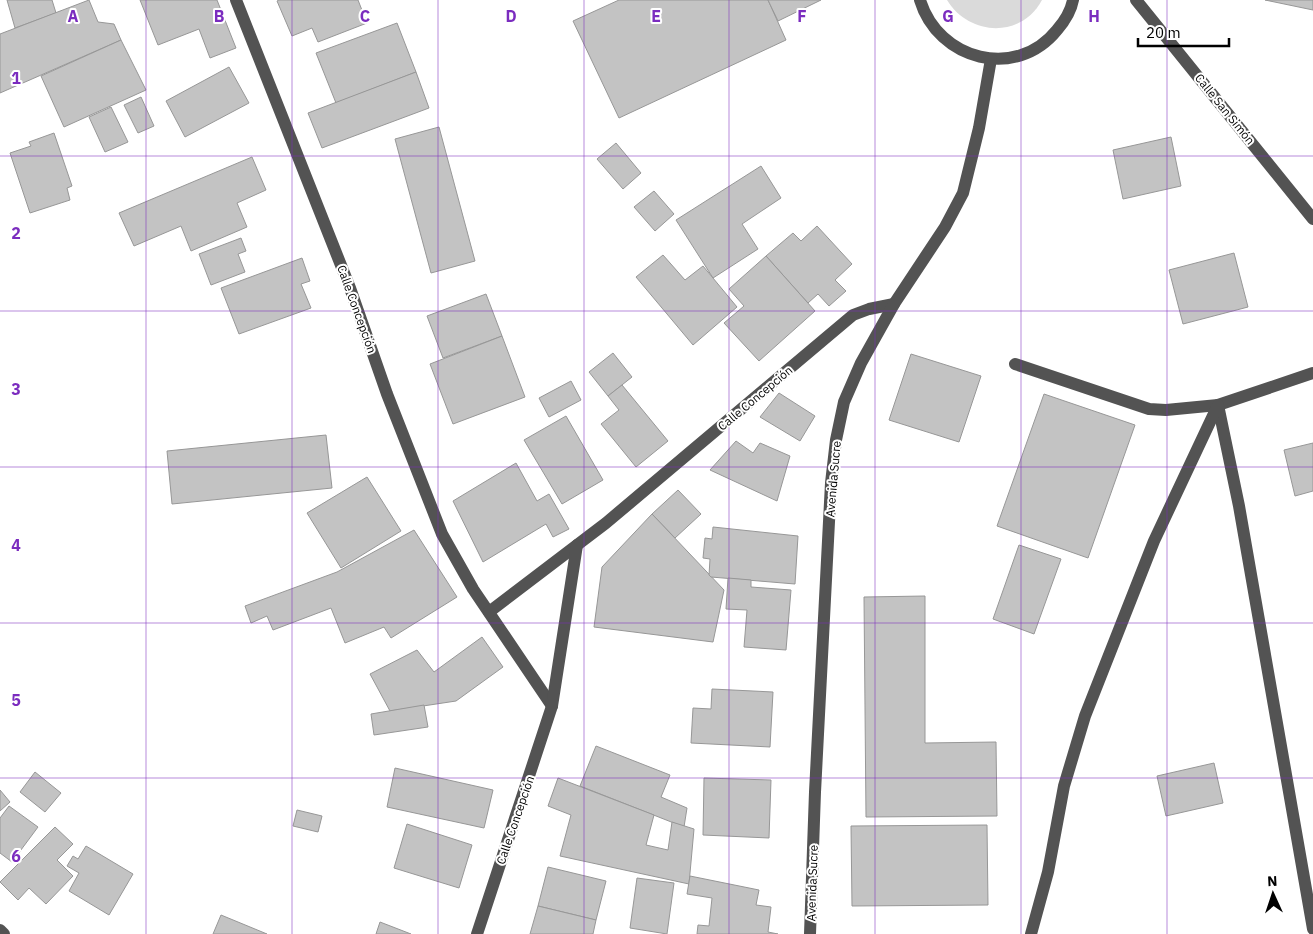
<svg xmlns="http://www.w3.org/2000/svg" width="1313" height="934" viewBox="0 0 1313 934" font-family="'IBM Plex Sans',sans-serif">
<rect width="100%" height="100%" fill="#fff"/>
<path fill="#dadada" d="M 947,0 L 1042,0 C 1021,39 969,36 947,0 Z"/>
<g fill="#c3c3c3" stroke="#979797">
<path d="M 7,0 L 52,0 L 56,13 L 15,28 Z"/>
<path d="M 89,0 L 98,22 L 114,24 L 121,40 L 0,93 L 0,34 Z"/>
<path d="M 140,0 L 217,0 L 236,48 L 210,58 L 199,29 L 158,45 Z"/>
<path d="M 279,0 L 358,0 L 367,23 L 318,42 L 312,28 L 292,36 L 277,1 Z"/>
<path d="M 619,0 L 768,0 L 786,40 L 619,118 L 573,21 Z"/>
<path d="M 768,0 L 821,0 L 778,21 Z"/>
<path d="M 1265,0 L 1313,0 L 1313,10 Z"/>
<path d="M 397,23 L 416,72 L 336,103 L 316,53 Z"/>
<path d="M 121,40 L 146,90 L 64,127 L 41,76 Z"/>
<path d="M 229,67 L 249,103 L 185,137 L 166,101 Z"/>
<path d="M 416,72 L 429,108 L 322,148 L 308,113 Z"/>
<path d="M 141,97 L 154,126 L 138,133 L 124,105 Z"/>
<path d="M 111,107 L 128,142 L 105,152 L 89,117 Z"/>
<path d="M 439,127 L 475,261 L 431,273 L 395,139 Z"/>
<path d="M 54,133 L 72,186 L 67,188 L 70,200 L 30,213 L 10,153 L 31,146 L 29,142 Z"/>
<path d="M 1171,137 L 1181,186 L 1123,199 L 1113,150 Z"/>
<path d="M 616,143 L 641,173 L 623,189 L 597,159 Z"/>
<path d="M 252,157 L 266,190 L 237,203 L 247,227 L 191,251 L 181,226 L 134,246 L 119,213 Z"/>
<path d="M 761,166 L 781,198 L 742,224 L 758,249 L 713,278 L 676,220 Z"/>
<path d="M 654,191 L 674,214 L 655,231 L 634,207 Z"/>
<path d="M 817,226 L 852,264 L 835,280 L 846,291 L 829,306 L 818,294 L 808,303 L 766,256 L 793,233 L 801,241 Z"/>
<path d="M 241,238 L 246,251 L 238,254 L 245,272 L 211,285 L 199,254 Z"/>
<path d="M 1234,253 L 1248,307 L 1183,324 L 1169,270 Z"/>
<path d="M 663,255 L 685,280 L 703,266 L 737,307 L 693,345 L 636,277 Z"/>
<path d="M 766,256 L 815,311 L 759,361 L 724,323 L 744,306 L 729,289 Z"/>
<path d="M 302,258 L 310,281 L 301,284 L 311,308 L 239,334 L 221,288 Z"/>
<path d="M 486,294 L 502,336 L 443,358 L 427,316 Z"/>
<path d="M 502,336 L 525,397 L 453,424 L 430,364 Z"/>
<path d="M 613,353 L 632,377 L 608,396 L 589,372 Z"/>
<path d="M 911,354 L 981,376 L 959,442 L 889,420 Z"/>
<path d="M 571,381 L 581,400 L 549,417 L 539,398 Z"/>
<path d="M 622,385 L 668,441 L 636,467 L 601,424 L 619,410 L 608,396 Z"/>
<path d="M 779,393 L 815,416 L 800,441 L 760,417 Z"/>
<path d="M 1044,394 L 1135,425 L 1088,558 L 997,526 Z"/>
<path d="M 566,416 L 603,480 L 562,504 L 524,440 Z"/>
<path d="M 326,435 L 332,488 L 172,504 L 167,451 Z"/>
<path d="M 736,441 L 753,453 L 760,443 L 790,456 L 777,501 L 710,470 Z"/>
<path d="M 1313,443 L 1313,491 L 1295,496 L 1284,450 Z"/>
<path d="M 516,463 L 537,501 L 549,494 L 569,529 L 553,537 L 546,524 L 483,562 L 453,501 Z"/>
<path d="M 367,477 L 401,531 L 341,568 L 307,513 Z"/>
<path d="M 678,490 L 701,514 L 675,538 L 652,514 Z"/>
<path d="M 652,514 L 724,590 L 713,642 L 594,627 L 602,567 Z"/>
<path d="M 713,527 L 798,536 L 795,584 L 711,577 L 709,575 L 710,559 L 703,558 L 705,538 L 712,539 Z"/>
<path d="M 414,530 L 457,597 L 391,638 L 384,627 L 345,643 L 331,608 L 273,630 L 267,616 L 251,623 L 245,606 L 337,572 Z"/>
<path d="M 1019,545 L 1061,559 L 1034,634 L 993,619 Z"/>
<path d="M 728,578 L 751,580 L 751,587 L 791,590 L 786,650 L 744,647 L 747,610 L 726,609 Z"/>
<path d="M 925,596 L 925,743 L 996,742 L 997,816 L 866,817 L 864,597 Z"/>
<path d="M 482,637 L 503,667 L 456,701 L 390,711 L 370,674 L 417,650 L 434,672 Z"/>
<path d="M 712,689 L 773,692 L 770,747 L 691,743 L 693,708 L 711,709 Z"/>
<path d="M 424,705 L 428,727 L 374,735 L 371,714 Z"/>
<path d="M 596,746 L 670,775 L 661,797 L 687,808 L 684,827 L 580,786 Z"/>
<path d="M 1214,763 L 1223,803 L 1166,816 L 1157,776 Z"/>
<path d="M 395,768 L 493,790 L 484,828 L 387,807 Z"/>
<path d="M 35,772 L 61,793 L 45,812 L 20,792 Z"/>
<path d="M 558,778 L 654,815 L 646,845 L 668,850 L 672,822 L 694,829 L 689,884 L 560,856 L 571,815 L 548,806 Z"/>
<path d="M 704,778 L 771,780 L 769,838 L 703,835 Z"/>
<path d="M 0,790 L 10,802 L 0,811 Z"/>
<path d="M 9,806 L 38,827 L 12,862 L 0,853 L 0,818 Z"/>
<path d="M 297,810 L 322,816 L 318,832 L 293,826 Z"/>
<path d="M 407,824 L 472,845 L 459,888 L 394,868 Z"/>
<path d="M 987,825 L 988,905 L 852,906 L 851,826 Z"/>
<path d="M 55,827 L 73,844 L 57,860 L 73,876 L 46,904 L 29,888 L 18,900 L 0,882 Z"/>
<path d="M 86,846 L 133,874 L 109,915 L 69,891 L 79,873 L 67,866 L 73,856 L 78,859 Z"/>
<path d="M 548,867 L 606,881 L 596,920 L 538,906 Z"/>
<path d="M 690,876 L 759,890 L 756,905 L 771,907 L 768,932 L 778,934 L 697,934 L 698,925 L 709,926 L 712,898 L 687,894 Z"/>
<path d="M 637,878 L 674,883 L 667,934 L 630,928 Z"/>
<path d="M 538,906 L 596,920 L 593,934 L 530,934 Z"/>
<path d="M 221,915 L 267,934 L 213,934 Z"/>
<path d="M 380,922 L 411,934 L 376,934 Z"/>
</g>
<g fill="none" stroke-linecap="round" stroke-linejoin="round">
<g stroke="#535353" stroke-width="12">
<path d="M 236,0 L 350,288 L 387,394 L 442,534 L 473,589 L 552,706"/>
<path d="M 920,0 C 938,60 1016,81 1057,30 C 1064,22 1071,11 1073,0"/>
<path d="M 1136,0 L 1313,219"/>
<path d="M 1015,364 L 1149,409 L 1166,410 L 1218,405 L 1313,373"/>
<path d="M 1218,405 L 1239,506 L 1313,929"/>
<path d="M 489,612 L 606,523 L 853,315 L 869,309 L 894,304"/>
<path d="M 0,930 L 4,934"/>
<path d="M 477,934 L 552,706 L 577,545"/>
<path d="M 810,934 L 815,792 L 831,483 L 836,440 L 844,402 L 861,363 L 894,304 L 945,227 L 963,193 L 979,128 L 991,59"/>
<path d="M 1031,934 L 1048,872 L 1064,786 L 1085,716 L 1154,541 L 1218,405"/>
</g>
</g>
<path fill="none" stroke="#7b2cbf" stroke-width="1" stroke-opacity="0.55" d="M 146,0 L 146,934M 292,0 L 292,934M 438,0 L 438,934M 584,0 L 584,934M 729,0 L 729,934M 875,0 L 875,934M 1021,0 L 1021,934M 1167,0 L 1167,934M 0,156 L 1313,156M 0,311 L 1313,311M 0,467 L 1313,467M 0,623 L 1313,623M 0,778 L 1313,778"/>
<g text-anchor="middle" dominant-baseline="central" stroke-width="4" stroke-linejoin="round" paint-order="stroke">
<g font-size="12" fill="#000" stroke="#fff">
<text transform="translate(1225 109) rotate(51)">Calle San Simón</text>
<text transform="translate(357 309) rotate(70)">Calle Concepción</text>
<text transform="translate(755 398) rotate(-40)">Calle Concepción</text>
<text transform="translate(833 479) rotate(-85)">Avenida Sucre</text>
<text transform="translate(515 820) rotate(-71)">Calle Concepción</text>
<text transform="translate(812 883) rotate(-88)">Avenida Sucre</text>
</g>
</g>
<g font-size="16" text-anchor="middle" font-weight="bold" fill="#7b2cbf" stroke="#fff" stroke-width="4" stroke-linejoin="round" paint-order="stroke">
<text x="73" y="22">A</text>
<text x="219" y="22">B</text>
<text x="365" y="22">C</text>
<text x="511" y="22">D</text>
<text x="656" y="22">E</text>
<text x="802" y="22">F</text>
<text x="948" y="22">G</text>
<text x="1094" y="22">H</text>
<text x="16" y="84">1</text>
<text x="16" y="239">2</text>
<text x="16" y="395">3</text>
<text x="16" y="551">4</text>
<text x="16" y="706">5</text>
<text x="16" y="862">6</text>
</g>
<g transform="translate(1273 894) rotate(357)" stroke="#ffffff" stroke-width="4" paint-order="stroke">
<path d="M0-4L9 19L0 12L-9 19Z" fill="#000000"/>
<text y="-8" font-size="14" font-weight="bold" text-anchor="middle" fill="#000000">N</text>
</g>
<path d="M1138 38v8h91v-8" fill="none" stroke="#000000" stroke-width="2.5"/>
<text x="1146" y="38" font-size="15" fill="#000000" stroke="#ffffff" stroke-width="4" paint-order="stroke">20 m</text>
</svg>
